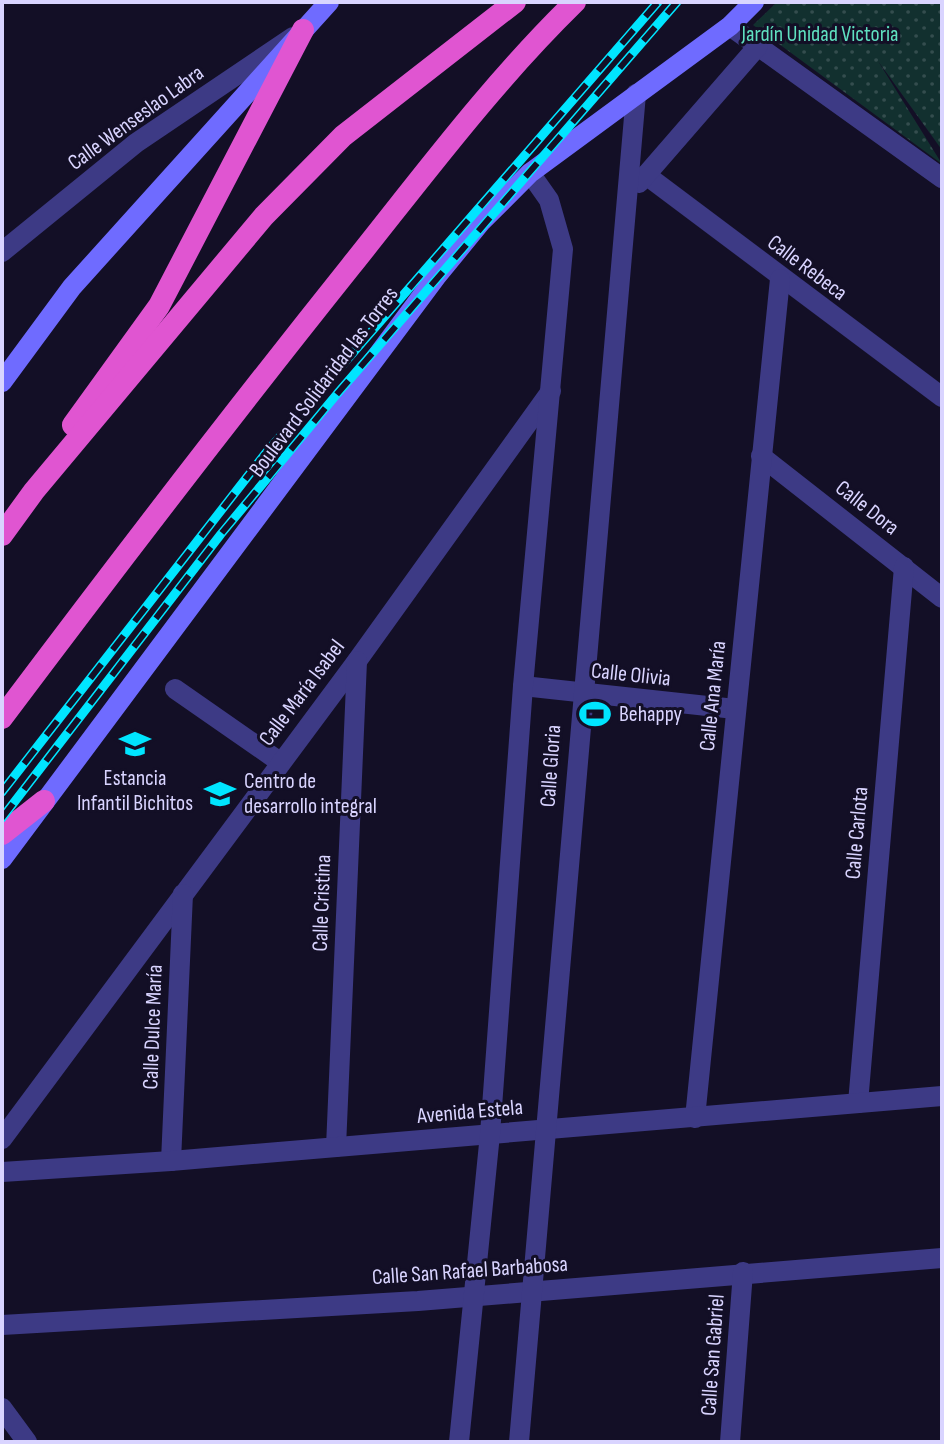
<svg xmlns="http://www.w3.org/2000/svg" width="944" height="1444" viewBox="0 0 944 1444" font-family="'Sofia Sans Condensed',sans-serif">
<defs>
<pattern id="green-dots" width="8" height="8" patternUnits="userSpaceOnUse" patternTransform="scale(2)"><rect width="8" height="8" fill="#12302f"/><path d="M2 2h.1M6 6h.1" fill="none" stroke="#344d4e" stroke-width="1.8" stroke-linecap="round"/></pattern>
</defs>
<rect width="100%" height="100%" fill="#130f26"/>
<path fill="url(#green-dots)" d="M 777,2 L 942,2 L 942,150 L 878,61 L 942,164 L 753,25 Z"/>
<g fill="none" stroke-linecap="round" stroke-linejoin="round">
<g stroke="#3d3a85" stroke-width="20">
<path d="M 730,26 L 942,178"/>
<path d="M 646,175 L 942,397"/>
<path d="M 639,183 L 758,46"/>
<path d="M 2,252 L 136,143 L 293,37"/>
<path d="M 761,456 L 942,598"/>
<path d="M 523,686 L 735,709"/>
<path d="M 175,689 L 280,762"/>
<path d="M 858,1103 L 904,567"/>
<path d="M 695,1118 L 780,279"/>
<path d="M 2,1139 L 357,661 L 551,391"/>
<path d="M 336,1147 L 357,661"/>
<path d="M 171,1161 L 183,894"/>
<path d="M 2,1172 L 171,1161 L 942,1096"/>
<path d="M 2,1325 L 418,1301 L 942,1258"/>
<path d="M 2,1408 L 27,1442"/>
<path d="M 459,1442 L 490,1134 L 523,686 L 563,249 L 549,200 L 530,173"/>
<path d="M 519,1442 L 636,94"/>
<path d="M 730,1442 L 743,1272"/>
</g>
<g stroke="#6f6bff" stroke-width="20">
<path d="M 2,382 L 72,287 L 329,2"/>
<path d="M 2,859 L 436,277 L 481,222 L 530,173 L 730,26 L 754,2"/>
</g>
<g stroke="#e055d1" stroke-width="22">
<path d="M 73,425 L 159,306 L 303,30"/>
<path d="M 2,535 L 34,491 L 264,216 L 343,136 L 515,2"/>
<path d="M 2,718 C 116,566 232,415 351,266 C 423,176 492,83 575,2"/>
<path d="M 2,834 L 44,801"/>
</g>
<defs>
<g id="rail">
<path d="M 2,792 L 265,454 L 658,2"/>
<path d="M 2,818 L 221,534 L 337,394 L 677,2"/>
</g>
</defs>
<use href="#rail" stroke="#00e5ff" stroke-width="9"/>
<use href="#rail" stroke="#130f26" stroke-width="6" stroke-dasharray="18" stroke-linecap="butt"/>
</g>
<defs>
<symbol id="stadium-bare" viewBox="-9 -9 18 18"><path d="M0-5a6.5 5 0 1 0 0 10a6.5 5 0 1 0 0-10ZM-3.5-1.8h7v3.6h-7Z" fill="#00e5ff" stroke="#130f26" stroke-width="2.5" paint-order="stroke"/></symbol>
<symbol id="school-bare" viewBox="-9 -9 18 18"><path d="M0-5L7-2L0 1L-7-2ZM-4 1L0 2.5L4 1V4Q0 6-4 4Z" fill="#00e5ff" stroke="#130f26" stroke-width="2.5" paint-order="stroke"/></symbol>
</defs>
<g fill-rule="evenodd">
<use href="#stadium-bare" x="573" y="692" width="44" height="44"/>
<use href="#school-bare" x="113" y="722" width="44" height="44"/>
<use href="#school-bare" x="198" y="772" width="44" height="44"/>
</g>
<g text-anchor="middle" dominant-baseline="central" stroke-width="6" stroke-linejoin="round" paint-order="stroke">
<g font-size="22" fill="#5fe0c0" stroke="#130f26">
<text x="820" y="34">Jardín Unidad Victoria</text>
</g>
<g font-size="22" fill="#d9d4ff" stroke="#130f26">
<text transform="translate(136 118) rotate(-36)">Calle Wenseslao Labra</text>
<text transform="translate(807 268) rotate(37)">Calle Rebeca</text>
<text transform="translate(324 382) rotate(-53)">Boulevard Solidaridad las Torres</text>
<text transform="translate(867 508) rotate(38)">Calle Dora</text>
<text transform="translate(631 675) rotate(6)">Calle Olivia</text>
<text transform="translate(302 693) rotate(-53)">Calle María Isabel</text>
<text transform="translate(713 696) rotate(-84)">Calle Ana María</text>
<text transform="translate(551 766) rotate(-86)">Calle Gloria</text>
<text transform="translate(857 833) rotate(-85)">Calle Carlota</text>
<text transform="translate(322 903) rotate(-88)">Calle Cristina</text>
<text transform="translate(153 1027) rotate(-88)">Calle Dulce María</text>
<text transform="translate(470 1112) rotate(-5)">Avenida Estela</text>
<text transform="translate(470 1271) rotate(-4)">Calle San Rafael Barbabosa</text>
<text transform="translate(713 1355) rotate(-86)">Calle San Gabriel</text>
</g>
<g font-size="22" fill="#d9d4ff" stroke="#130f26" text-anchor="start">
<text x="619" y="714">Behappy</text>
<text x="135" y="778" text-anchor="middle">Estancia<tspan x="135" dy="25">Infantil Bichitos</tspan></text>
<text x="244" y="781">Centro de<tspan x="244" dy="25">desarrollo integral</tspan></text>
</g>
</g>
<rect width="944" height="1444" fill="none" stroke="#d9d4ff" stroke-width="8"/>
</svg>
